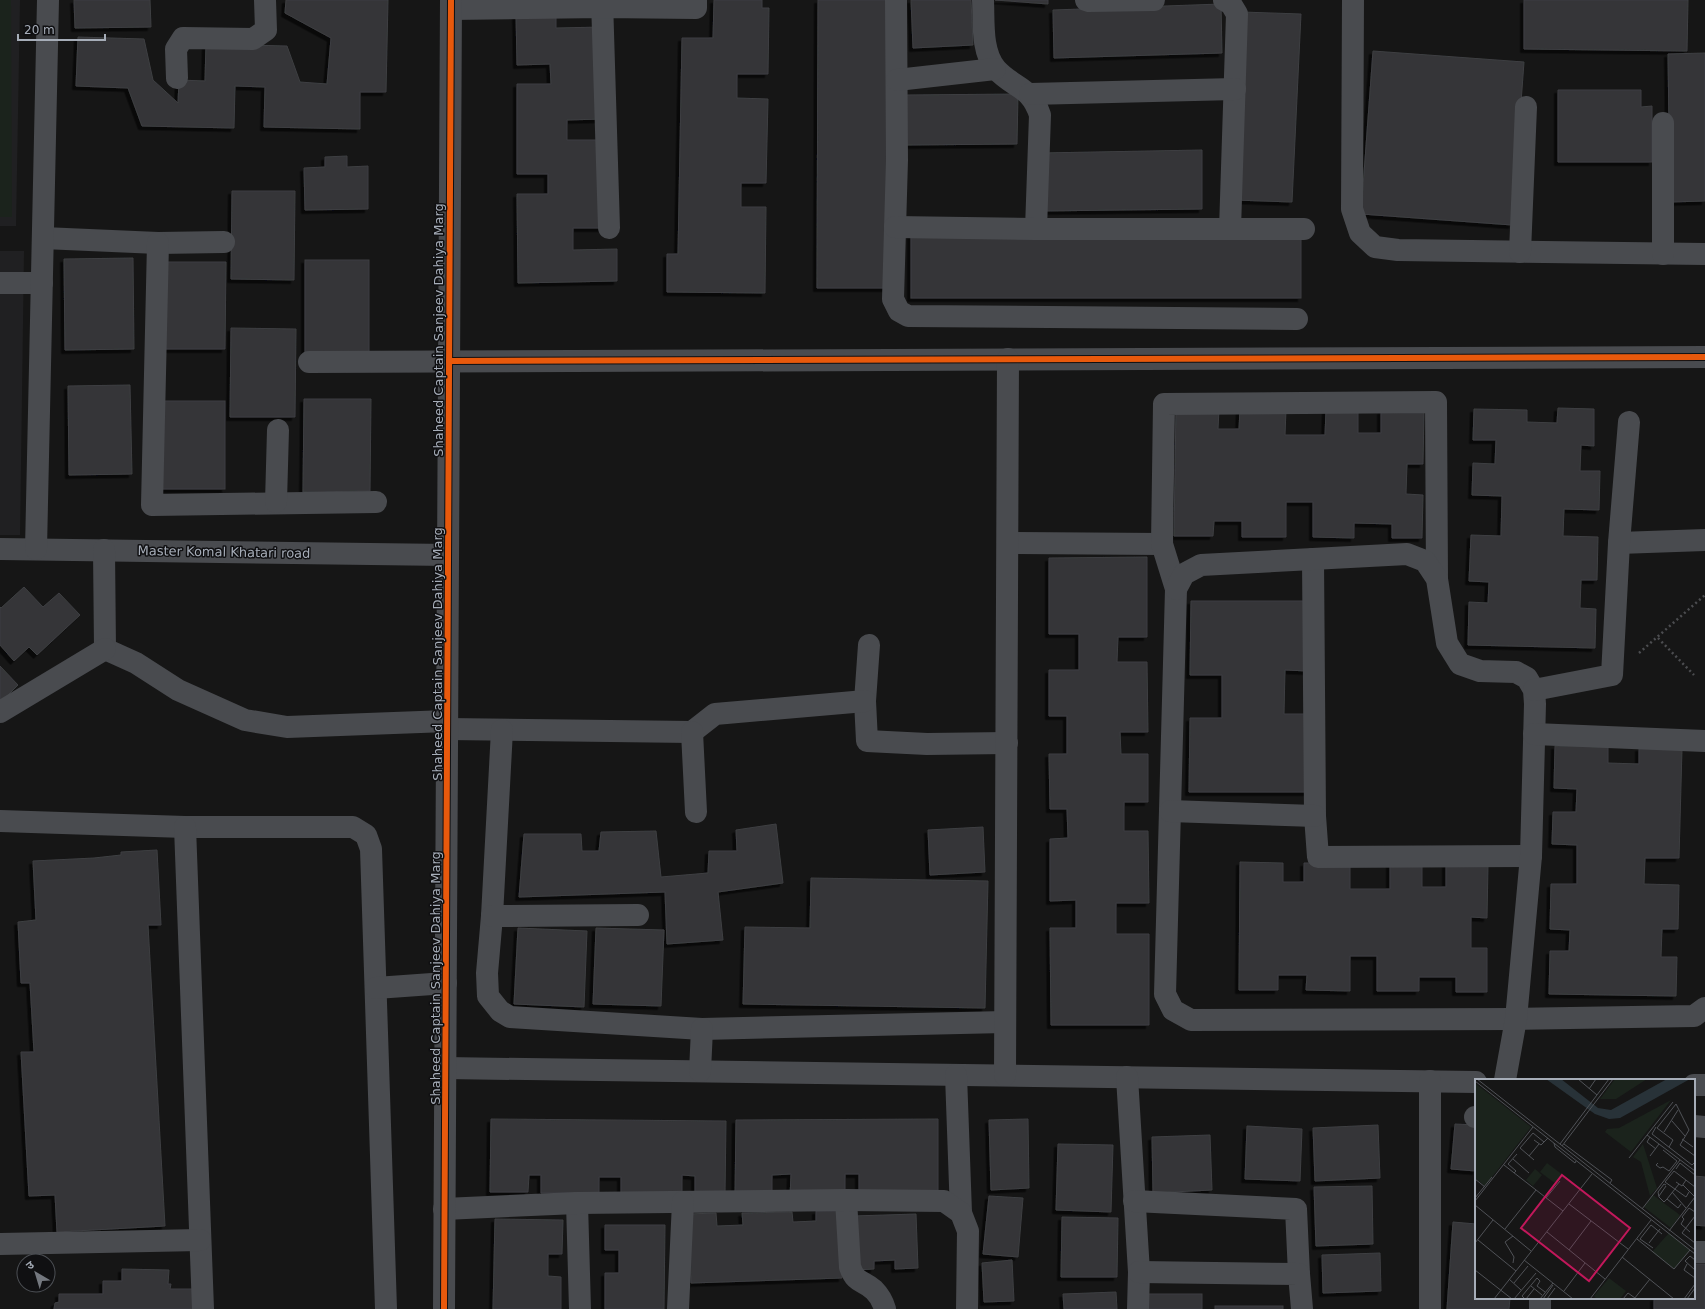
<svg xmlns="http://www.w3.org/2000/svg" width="1705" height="1309" viewBox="0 0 1705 1309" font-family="'DejaVu Sans','Noto Sans Devanagari',sans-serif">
<defs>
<filter id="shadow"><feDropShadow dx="-3.5" dy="3.5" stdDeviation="0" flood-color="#0009"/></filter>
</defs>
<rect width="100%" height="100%" fill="#161616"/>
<g fill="#202022">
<path d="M 0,0 L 20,0 L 16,226 L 0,226 Z"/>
<path d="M 0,251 L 24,251 L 20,535 L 0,535 Z"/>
</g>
<path fill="#1b231c" d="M 0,0 L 11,0 L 12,217 L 0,217 Z"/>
<g fill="#343537" stroke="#3e3f42" filter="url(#shadow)">
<path d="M 74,0 L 150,0 L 151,27 L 75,28 Z"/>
<path d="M 286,0 L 388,0 L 386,92 L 360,92 L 360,129 L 264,127 L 265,87 L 235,86 L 234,128 L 142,126 L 128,88 L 76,86 L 78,37 L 144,39 L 153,80 L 178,103 L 179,80 L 205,81 L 206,44 L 287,46 L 300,82 L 327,84 L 331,38 L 285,13 Z"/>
<path d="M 714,0 L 762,0 L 762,8 L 769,8 L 768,74 L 737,74 L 737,98 L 768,99 L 766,183 L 741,183 L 741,207 L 766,207 L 765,293 L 667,292 L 667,254 L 678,254 L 682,38 L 713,38 Z"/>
<path d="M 818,0 L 889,0 L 888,288 L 817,288 Z"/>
<path d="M 911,0 L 971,0 L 973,45 L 913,48 Z"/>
<path d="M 995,0 L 1048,0 L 1048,4 Z"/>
<path d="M 1524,0 L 1688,0 L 1687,51 L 1524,49 Z"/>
<path d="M 1221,4 L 1222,53 L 1054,58 L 1053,10 Z"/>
<path d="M 1242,12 L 1301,14 L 1292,202 L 1234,200 Z"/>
<path d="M 516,13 L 556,13 L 556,28 L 602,27 L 602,119 L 567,120 L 567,140 L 602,140 L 603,228 L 573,228 L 573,250 L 617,249 L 617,281 L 518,283 L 517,194 L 548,194 L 548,174 L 517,174 L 517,84 L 551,84 L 550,64 L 517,65 Z"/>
<path d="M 1373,51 L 1524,62 L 1512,225 L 1361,214 Z"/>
<path d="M 1705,53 L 1705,201 L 1670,202 L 1668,54 Z"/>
<path d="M 1558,90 L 1641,90 L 1641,107 L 1652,106 L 1652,162 L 1558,162 Z"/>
<path d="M 1018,94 L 1017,144 L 906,145 L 906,95 Z"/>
<path d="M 1202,150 L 1202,209 L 1041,211 L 1040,153 Z"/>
<path d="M 347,156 L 347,167 L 368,166 L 368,209 L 305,210 L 304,168 L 325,167 L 325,157 Z"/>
<path d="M 232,191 L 295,191 L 294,280 L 231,279 Z"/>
<rect x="911" y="233" width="390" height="65"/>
<path d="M 133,258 L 134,349 L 65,350 L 64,259 Z"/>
<rect x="305" y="260" width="64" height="92"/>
<path d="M 160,262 L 226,262 L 225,349 L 160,349 Z"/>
<path d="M 231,328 L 296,329 L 295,417 L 230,417 Z"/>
<path d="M 130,385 L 132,474 L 69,475 L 68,386 Z"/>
<path d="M 304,399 L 371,399 L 370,491 L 303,492 Z"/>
<rect x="160" y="401" width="65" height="88"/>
<path d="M 1558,408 L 1594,409 L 1594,446 L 1581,445 L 1580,471 L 1600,471 L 1599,510 L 1564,509 L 1563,536 L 1598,537 L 1597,580 L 1581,580 L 1580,608 L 1596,609 L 1595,648 L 1468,645 L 1469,602 L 1488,603 L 1489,582 L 1469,581 L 1471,535 L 1501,536 L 1502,496 L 1472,495 L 1473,463 L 1495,464 L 1496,440 L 1473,440 L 1474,409 L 1527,410 L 1527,422 L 1557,423 Z"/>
<path d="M 1176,409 L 1219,409 L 1218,429 L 1239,429 L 1240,409 L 1286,410 L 1285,435 L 1325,435 L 1326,410 L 1358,410 L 1358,433 L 1381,433 L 1381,411 L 1424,411 L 1423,464 L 1407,464 L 1406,494 L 1423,495 L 1422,538 L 1392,538 L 1392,524 L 1354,523 L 1354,538 L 1313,537 L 1313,502 L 1286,502 L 1286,537 L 1242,537 L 1242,521 L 1214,521 L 1213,536 L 1174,536 Z"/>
<path d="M 1147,557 L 1147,637 L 1118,637 L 1117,662 L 1147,662 L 1148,732 L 1120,732 L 1121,754 L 1148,754 L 1148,802 L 1124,802 L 1124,831 L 1148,831 L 1149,903 L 1116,903 L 1116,934 L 1149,934 L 1149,1025 L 1051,1025 L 1050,928 L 1076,928 L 1076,900 L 1050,901 L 1050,839 L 1068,838 L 1067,809 L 1050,809 L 1049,754 L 1067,754 L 1067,716 L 1049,716 L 1049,670 L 1079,670 L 1079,634 L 1049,634 L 1049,558 Z"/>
<path d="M 24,587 L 43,607 L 59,593 L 80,615 L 37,655 L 29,647 L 14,661 L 0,645 L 0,607 L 1,608 Z"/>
<path d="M 1191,601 L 1309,601 L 1308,671 L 1285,670 L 1284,714 L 1310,714 L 1309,792 L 1189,792 L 1190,718 L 1222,718 L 1222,675 L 1190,675 Z"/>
<path d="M 0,666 L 18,685 L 0,703 Z"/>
<path d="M 1555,746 L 1608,747 L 1608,763 L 1639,764 L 1639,748 L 1682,749 L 1679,858 L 1645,858 L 1644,884 L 1679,885 L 1678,929 L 1662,929 L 1661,957 L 1677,957 L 1676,996 L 1549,994 L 1550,951 L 1569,951 L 1570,930 L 1550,929 L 1551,884 L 1577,884 L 1577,845 L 1552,844 L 1553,812 L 1576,812 L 1577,789 L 1554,788 Z"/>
<path d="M 776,824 L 783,883 L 718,892 L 723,940 L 667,944 L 665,892 L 519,897 L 524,834 L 581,834 L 582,851 L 599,851 L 601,832 L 656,831 L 661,877 L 708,873 L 709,851 L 737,851 L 736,830 Z"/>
<path d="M 983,827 L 985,872 L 930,875 L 928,830 Z"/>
<path d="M 157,850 L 161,925 L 148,925 L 165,1226 L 57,1232 L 55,1195 L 29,1196 L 21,1052 L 34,1052 L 30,983 L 21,983 L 18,922 L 36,920 L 33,861 L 94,858 L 121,855 L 121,852 Z"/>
<path d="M 1240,862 L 1283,863 L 1283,882 L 1304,882 L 1304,863 L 1350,863 L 1350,889 L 1390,889 L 1390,864 L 1422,864 L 1422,887 L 1446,887 L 1446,864 L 1488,865 L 1487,918 L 1471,917 L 1471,948 L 1487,948 L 1487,992 L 1456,992 L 1456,977 L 1419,977 L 1419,991 L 1377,991 L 1377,956 L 1350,956 L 1350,991 L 1306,990 L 1307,975 L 1278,975 L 1278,990 L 1239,990 Z"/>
<path d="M 811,878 L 988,881 L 985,1008 L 743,1004 L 745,927 L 810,928 Z"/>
<path d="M 518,928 L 587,931 L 584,1007 L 514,1004 Z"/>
<path d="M 596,928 L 664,930 L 661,1006 L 593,1004 Z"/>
<path d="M 491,1119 L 726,1121 L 725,1194 L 695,1194 L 695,1176 L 682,1175 L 682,1193 L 621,1193 L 621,1177 L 599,1177 L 599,1193 L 541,1193 L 541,1175 L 529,1175 L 528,1192 L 490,1192 Z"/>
<path d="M 938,1119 L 938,1196 L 859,1197 L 859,1174 L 845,1174 L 845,1197 L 790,1197 L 791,1174 L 772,1175 L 772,1197 L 735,1197 L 736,1120 Z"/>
<path d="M 1028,1119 L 1029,1188 L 991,1190 L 989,1120 Z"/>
<path d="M 1455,1124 L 1476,1125 L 1476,1171 L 1451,1169 Z"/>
<path d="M 1378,1125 L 1380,1178 L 1315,1181 L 1313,1128 Z"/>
<path d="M 1247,1126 L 1302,1129 L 1300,1181 L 1245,1179 Z"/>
<path d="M 1210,1135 L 1212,1190 L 1153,1193 L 1152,1137 Z"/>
<path d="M 1058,1144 L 1113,1145 L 1111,1212 L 1056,1210 Z"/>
<path d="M 1694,1176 L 1705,1177 L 1705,1226 L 1694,1225 Z"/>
<path d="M 1372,1186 L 1373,1244 L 1316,1246 L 1314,1187 Z"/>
<path d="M 989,1196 L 1023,1198 L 1018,1257 L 983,1254 Z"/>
<path d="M 816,1211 L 840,1211 L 842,1278 L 691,1283 L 689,1214 L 716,1213 L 717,1226 L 743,1225 L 742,1213 L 792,1212 L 793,1222 L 816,1221 Z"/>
<path d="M 916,1214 L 918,1268 L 895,1269 L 895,1260 L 874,1261 L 874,1269 L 855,1270 L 853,1216 Z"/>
<path d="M 1062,1217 L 1118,1218 L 1117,1277 L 1061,1277 Z"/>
<path d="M 495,1219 L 563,1220 L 562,1254 L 548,1254 L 548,1276 L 561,1277 L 561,1309 L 493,1309 Z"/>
<path d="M 1453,1222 L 1476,1224 L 1476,1298 L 1510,1298 L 1509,1309 L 1447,1309 Z"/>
<path d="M 605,1225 L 665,1225 L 664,1309 L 605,1309 L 605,1273 L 619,1273 L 619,1250 L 605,1250 Z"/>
<path d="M 1380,1253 L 1381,1291 L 1323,1293 L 1322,1255 Z"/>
<path d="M 1012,1260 L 1014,1301 L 984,1302 L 982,1263 Z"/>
<path d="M 1694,1264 L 1705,1264 L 1705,1309 L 1654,1309 L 1654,1298 L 1694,1298 Z"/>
<path d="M 122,1269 L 169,1270 L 168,1284 L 171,1284 L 170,1289 L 193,1289 L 193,1309 L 54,1309 L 55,1303 L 59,1302 L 59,1294 L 103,1294 L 103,1281 L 122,1281 Z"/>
<path d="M 1116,1292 L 1117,1309 L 1064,1309 L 1063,1294 Z"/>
<rect x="1141" y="1294" width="61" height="15"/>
<rect x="1215" y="1306" width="68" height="3"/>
</g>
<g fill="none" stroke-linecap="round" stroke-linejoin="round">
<g stroke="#4c4d50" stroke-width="2.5" stroke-dasharray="2 3" stroke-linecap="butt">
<path d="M 1658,638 L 1694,675"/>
<path d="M 1639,653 L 1705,595"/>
</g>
<g stroke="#494b4f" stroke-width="22">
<path d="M 602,0 L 609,228"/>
<path d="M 896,0 L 897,160 L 893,299 L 899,311 L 908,316 L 1297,319"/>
<path d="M 983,0 C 984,21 981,52 996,69 C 1014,89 1030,85 1040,115 L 1036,229"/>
<path d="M 1086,0 L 1089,1 L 1154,0"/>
<path d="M 1224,0 L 1231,4 L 1237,14 L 1230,229"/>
<path d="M 1353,0 L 1352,209 L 1360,233 L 1375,247 L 1398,250 L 1705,254"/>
<path d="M 451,9 L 602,7 L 696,8 L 696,0"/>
<path d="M 177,78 L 176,49 L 183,38 L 253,39 L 266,30 L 265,0"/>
<path d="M 897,80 L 995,69"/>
<path d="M 1030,94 L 1235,89"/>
<path d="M 895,227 L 1036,229 L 1304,229"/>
<path d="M 43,238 L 158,243 L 224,242"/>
<path d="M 158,243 L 152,505 L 376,502"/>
<path d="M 1520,252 L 1526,107"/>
<path d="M 1663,254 L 1663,123"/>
<path d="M 0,283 L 42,283"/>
<path d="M 309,362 L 1705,357"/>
<path d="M 276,502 L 278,430"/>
<path d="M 1008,543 L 1162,544"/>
<path d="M 1619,543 L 1705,540"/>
<path d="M 0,549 L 448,555"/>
<path d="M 36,549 L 48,0"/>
<path d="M 104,550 L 105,649"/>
<path d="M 1313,559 L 1315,816 L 1318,857 L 1531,856"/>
<path d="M 1437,579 L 1436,402 L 1164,404 L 1162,544 L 1176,589 L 1165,994 L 1173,1010 L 1191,1020 L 1516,1019 L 1694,1016 L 1705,1008"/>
<path d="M 1176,589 L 1184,574 L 1201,565 L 1407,554 L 1425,561 L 1437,579 L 1447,643 L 1460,664 L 1480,671 L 1516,672 L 1527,678 L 1534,690 L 1535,704 L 1531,856 L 1516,1019 L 1505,1080"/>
<path d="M 869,645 L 865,701 L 867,741 L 927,744 L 1007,743"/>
<path d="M 105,649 L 136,663 L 178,690 L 245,720 L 287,727 L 447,721"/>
<path d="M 1534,690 L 1612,675 L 1619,543 L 1629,422"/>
<path d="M 0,712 L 105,649"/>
<path d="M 447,729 L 692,732 L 715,714 L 865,701"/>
<path d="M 502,730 L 492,916 L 487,973 L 488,996 L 500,1011 L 510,1017 L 702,1029 L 1005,1022"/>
<path d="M 692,732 L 696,812"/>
<path d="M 1534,734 L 1705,741"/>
<path d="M 1170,811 L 1315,816"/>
<path d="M 0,821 L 185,827 L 353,827 L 366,835 L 371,849 L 386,1309"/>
<path d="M 185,827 L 203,1309"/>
<path d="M 492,916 L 638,915"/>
<path d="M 376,988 L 446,983"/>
<path d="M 445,1068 L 1476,1082"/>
<path d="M 700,1071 L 702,1029"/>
<path d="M 956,1075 L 961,1213"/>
<path d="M 1005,1075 L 1008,359"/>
<path d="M 1127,1077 L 1139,1272 L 1138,1309"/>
<path d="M 1430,1081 L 1430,1309"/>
<path d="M 1694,1085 L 1705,1085"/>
<path d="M 1475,1117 L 1476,1117"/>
<path d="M 1694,1126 L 1705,1127"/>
<path d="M 846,1200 L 850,1267 C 856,1284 863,1280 874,1290 C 879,1295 883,1302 885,1309"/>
<path d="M 1134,1201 L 1296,1209 L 1299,1274"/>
<path d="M 577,1203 L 580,1309"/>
<path d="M 444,1209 L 577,1203 L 846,1200 L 944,1201 L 961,1213 L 968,1231 L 967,1309"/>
<path d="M 0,1244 L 200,1240"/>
<path d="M 1694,1252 L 1705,1252"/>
<path d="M 1139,1272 L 1299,1274 L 1302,1309"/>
<path d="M 1540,1298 L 1540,1309"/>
<path d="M 444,1309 L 451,0"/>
<path d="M 678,1309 L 683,1202"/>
</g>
<defs>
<g id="cycleway">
<path d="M 449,361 L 1705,357"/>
<path d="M 444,1309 L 451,0"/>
</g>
</defs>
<use href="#cycleway" stroke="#101012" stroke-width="8"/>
<use href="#cycleway" stroke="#e8590c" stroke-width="6"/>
</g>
<g text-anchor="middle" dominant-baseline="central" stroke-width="3" stroke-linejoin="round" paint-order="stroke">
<g font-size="13" fill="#a6adb8" stroke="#101012">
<text transform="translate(438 330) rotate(-90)">Shaheed Captain Sanjeev Dahiya Marg</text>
<text transform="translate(224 552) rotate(1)">Master Komal Khatari road</text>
<text transform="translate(437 654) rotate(-90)">Shaheed Captain Sanjeev Dahiya Marg</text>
<text transform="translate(435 978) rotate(-90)">Shaheed Captain Sanjeev Dahiya Marg</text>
</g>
</g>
<g transform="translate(1475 1079)">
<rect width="220" height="220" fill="#161616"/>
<path d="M 140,0 L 172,0 L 141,20 L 125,20 ZM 0,4 L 56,48 L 10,107 L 0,99 ZM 196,21 L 156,73 L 130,53 L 132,50 L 144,49 ZM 168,65 L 182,109 L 175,117 L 166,83 L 158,78 ZM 72,84 L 88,96 L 81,105 L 65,93 ZM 60,90 L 67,96 L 58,107 L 51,101 ZM 178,116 L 205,136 L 196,149 L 169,128 ZM 194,154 L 215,171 L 199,190 L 177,173 ZM 134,199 L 151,212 L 145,220 L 122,220 L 119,217 Z" fill="#1b231c"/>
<path d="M 71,0 L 86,0 L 123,29 L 136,31 L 192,0 L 215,0 L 145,39 L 134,40 L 120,35 Z" fill="#283238"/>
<path fill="none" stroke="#505257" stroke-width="1" d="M 2,0 L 220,171M 103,0 L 122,16M 0,2 L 220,175M 114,10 L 121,0M 197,42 L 210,57M 181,48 L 177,55 L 217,86 L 220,83M 182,49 L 201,25 L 214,51 L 205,66 L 220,77M 182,49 L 198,61 L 194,68M 189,53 L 203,31M 172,56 L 220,92M 175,58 L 172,63 L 181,70M 207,60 L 218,68M 59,61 L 66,66 L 73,59M 79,64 L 80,68 L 100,84 L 101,82M 85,65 L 134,0M 89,65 L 137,101 L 135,104M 87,67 L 138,0M 54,77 L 64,65M 175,77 L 184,65M 154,79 L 198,23M 38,80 L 54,94M 59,81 L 45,69 L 58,54 L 69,63M 183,84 L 181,86 L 185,89 L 188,88 L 194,92 L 202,82 L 188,71M 29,86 L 88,132M 201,90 L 205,84 L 220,96M 39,94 L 41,92 L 33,85 L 42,75M 0,100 L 10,108M 201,103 L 207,107 L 211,101M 204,105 L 192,120 L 203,129 L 206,125M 191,106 L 189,105 L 183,113 L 184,118 L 189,123 L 192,120M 208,106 L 220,118M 197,113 L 211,129M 214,113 L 211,118 L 190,103 L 199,92 L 220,108M 184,117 L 191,107M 0,119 L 17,98M 71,119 L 85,102M 0,122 L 58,48M 94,125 L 153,170M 0,126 L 56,172M 167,130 L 205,81M 220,137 L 207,154 L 220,164M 30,150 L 61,111M 194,152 L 220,118M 72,153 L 130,200M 215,153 L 206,145 L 209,140 L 207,138 L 214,129 L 220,133M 162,160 L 199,190 L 215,171M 3,161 L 41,192M 0,164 L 18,141M 174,164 L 185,150M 178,169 L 165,160 L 176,146 L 187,155M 94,171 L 116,142M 147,178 L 199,220M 49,181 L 98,220M 220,181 L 215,177 L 210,182 L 220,191M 38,184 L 39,178 L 30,163 L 38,157M 212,185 L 209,191 L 220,199M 0,191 L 37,220M 34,200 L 46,211M 39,204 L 53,187M 56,207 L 67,216M 89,212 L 110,184M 19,220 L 117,95M 39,220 L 61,194M 50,220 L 47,217 L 62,199 L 65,202 L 62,207 L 70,213M 51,220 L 59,210M 65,220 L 78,204M 68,220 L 78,206M 72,220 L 80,209M 115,220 L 176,141M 148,220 L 153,214 L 160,219M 159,220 L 175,200M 209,220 L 220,205M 212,220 L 220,209"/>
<path fill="#c2185b" fill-opacity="0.15" stroke="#c2185b" stroke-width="2" d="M 87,96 L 155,149 L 114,202 L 46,149 Z"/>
<rect width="220" height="220" fill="none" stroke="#a6adb8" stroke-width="2"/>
</g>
<g transform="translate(36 1273) rotate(322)"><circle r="19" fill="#101012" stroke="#4c4f54"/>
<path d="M0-3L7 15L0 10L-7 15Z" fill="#74787f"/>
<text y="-6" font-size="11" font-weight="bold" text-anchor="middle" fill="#a6adb8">उ</text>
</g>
<path d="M18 34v6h87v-6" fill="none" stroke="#a6adb8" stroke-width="2"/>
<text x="24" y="34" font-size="12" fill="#a6adb8" stroke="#101012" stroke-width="3" paint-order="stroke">20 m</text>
</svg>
